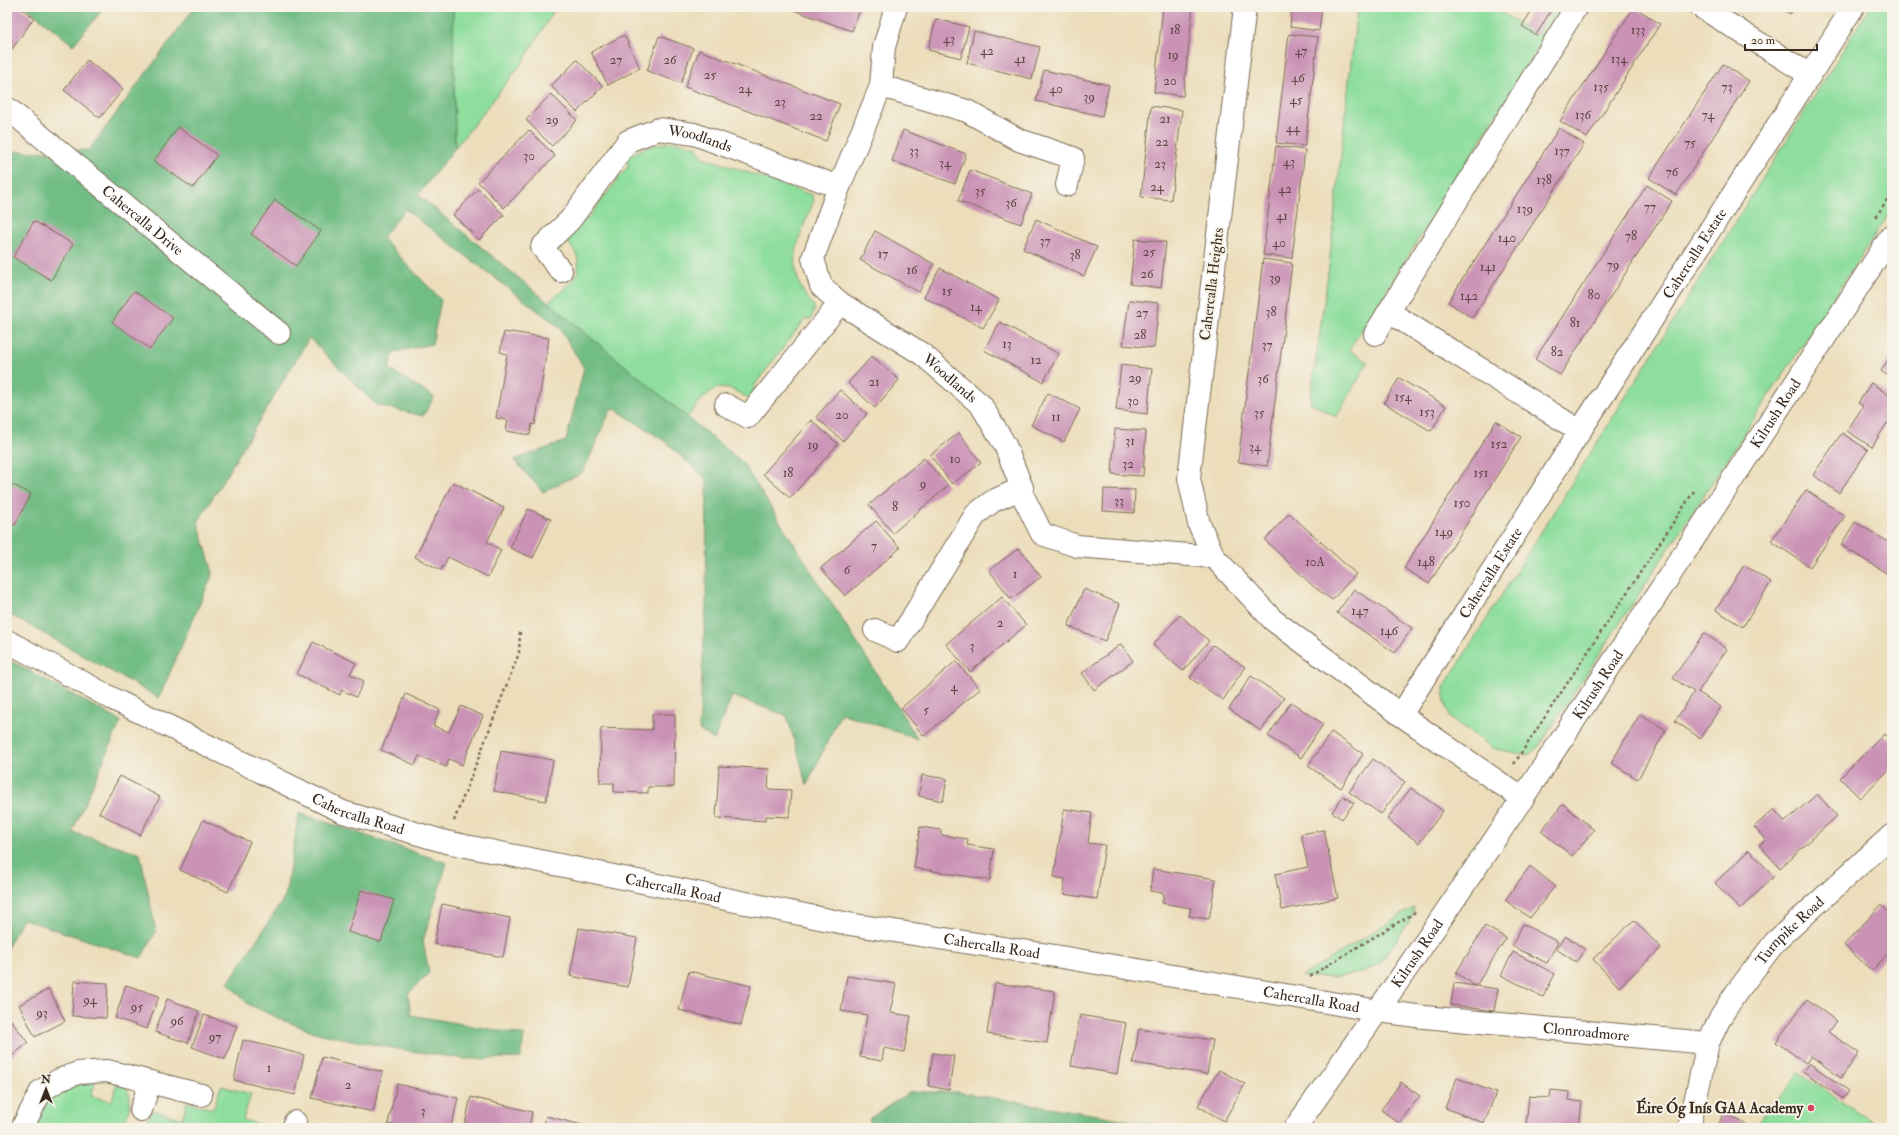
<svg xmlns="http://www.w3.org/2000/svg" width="1899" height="1135" viewBox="0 0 1899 1135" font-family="'IM FELL Double Pica',serif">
<rect width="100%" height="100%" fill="#f7f3e8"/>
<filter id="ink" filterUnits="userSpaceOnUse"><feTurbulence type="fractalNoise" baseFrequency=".025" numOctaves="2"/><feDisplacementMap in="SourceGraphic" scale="8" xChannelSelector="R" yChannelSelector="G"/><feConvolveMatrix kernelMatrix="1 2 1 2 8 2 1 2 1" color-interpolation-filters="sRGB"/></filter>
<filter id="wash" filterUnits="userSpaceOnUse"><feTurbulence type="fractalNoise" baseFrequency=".012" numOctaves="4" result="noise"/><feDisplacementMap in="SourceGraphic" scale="16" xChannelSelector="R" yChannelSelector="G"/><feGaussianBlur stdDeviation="0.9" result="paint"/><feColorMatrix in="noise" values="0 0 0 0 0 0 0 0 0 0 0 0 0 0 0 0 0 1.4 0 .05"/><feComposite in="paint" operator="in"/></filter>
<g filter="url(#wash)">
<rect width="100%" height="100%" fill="#ecdebb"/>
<g fill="#8ede9e" stroke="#64845e">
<path d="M 453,7 L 556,7 L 523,62 L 455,148 Z"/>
<path d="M 1357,7 L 1494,7 L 1536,35 L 1553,7 L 1564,7 L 1349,350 L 1368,362 L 1336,417 L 1310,402 L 1329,266 Z"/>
<path d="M 1870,7 L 1892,7 L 1892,209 L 1539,746 L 1528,755 L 1495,749 L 1450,718 L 1445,704 L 1444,687 Z"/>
<path d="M 676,142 L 696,146 L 703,157 L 812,195 L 814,201 C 798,238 782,272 814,306 L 814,312 L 811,319 L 805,319 L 754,386 L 755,397 L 752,400 L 731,389 L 716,388 L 705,396 L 687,417 L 548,302 C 562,291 584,278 577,256 C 575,251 570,245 566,240 L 575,222 L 587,219 L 629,165 L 625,159 C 641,147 657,143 676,142 Z"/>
<path d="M 1414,907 L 1412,918 L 1380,963 L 1362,973 L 1336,977 L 1301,977 Z"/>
<path d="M 1799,1073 L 1882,1128 L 1754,1128 Z"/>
<path d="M 96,1081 L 91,1096 L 112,1101 L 116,1085 L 126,1087 C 133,1099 130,1107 126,1119 L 145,1124 L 153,1110 L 182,1119 L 187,1102 L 213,1109 L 221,1086 L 251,1094 L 243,1120 L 273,1128 L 35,1128 L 47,1101 L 76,1084 Z"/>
</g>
<g fill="#72bd85" stroke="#567452">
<path d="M 26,7 L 105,7 L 73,45 Z"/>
<path d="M 195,7 L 453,7 L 455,148 L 418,195 L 742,462 L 918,739 L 841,713 L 807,785 L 787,716 L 732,696 L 714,740 L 699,730 L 706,601 L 707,480 L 666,442 L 612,407 L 583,472 L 543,492 L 514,460 L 566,441 L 584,368 L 559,327 L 405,209 L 382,238 L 441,300 L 432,344 L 394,352 L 389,369 L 434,397 L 423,416 L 376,405 L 309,338 L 198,522 L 213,573 L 159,698 L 7,613 L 7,161 L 13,152 L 89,150 Z"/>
<path d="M 7,659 L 121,721 L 72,832 L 140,853 L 156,932 L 141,958 L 23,919 L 7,948 Z"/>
<path d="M 299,813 L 447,863 L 423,941 L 429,973 L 408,994 L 411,1015 L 524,1035 L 521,1058 L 465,1059 L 397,1049 L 317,1033 L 282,1020 L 248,1004 L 228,983 L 285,897 Z"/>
<path d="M 910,1092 L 958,1092 L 1175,1128 L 873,1128 L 869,1119 Z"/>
</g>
<g id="blocks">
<g fill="#ca93b6">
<path d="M 7,7 L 19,7 L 34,18 L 12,49 L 7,45 Z"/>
<path d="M 785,7 L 861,7 L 852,31 Z"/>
<path d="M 1163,7 L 1193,7 L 1183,96 L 1154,92 Z"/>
<path d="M 1292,7 L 1322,7 L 1319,31 L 1290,27 Z"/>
<path d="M 1534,7 L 1541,7 L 1550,12 L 1536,35 L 1522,26 Z"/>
<path d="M 1634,7 L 1660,24 L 1587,138 L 1560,121 Z"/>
<path d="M 1780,7 L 1795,7 L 1790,14 Z"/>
<path d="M 936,19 L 969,27 L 961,58 L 928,50 Z"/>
<path d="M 974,31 L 1040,47 L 1032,79 L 967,63 Z"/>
<path d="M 1289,34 L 1318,37 L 1305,146 L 1276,143 Z"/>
<path d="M 624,35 L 640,68 L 608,85 L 591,52 Z"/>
<path d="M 659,36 L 693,48 L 681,83 L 647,71 Z"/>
<path d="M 699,50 L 840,104 L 826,141 L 685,87 Z"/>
<path d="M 87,60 L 123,89 L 100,118 L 64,90 Z"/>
<path d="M 577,60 L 603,86 L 577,112 L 551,86 Z"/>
<path d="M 1723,64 L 1749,81 L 1676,195 L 1649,178 Z"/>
<path d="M 1044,70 L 1109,85 L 1102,116 L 1036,101 Z"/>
<path d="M 551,94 L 577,120 L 552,146 L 526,120 Z"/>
<path d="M 1151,106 L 1182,110 L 1171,200 L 1141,197 Z"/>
<path d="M 178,127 L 217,155 L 193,188 L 154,161 Z"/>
<path d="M 1559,128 L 1584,144 L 1472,318 L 1448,302 Z"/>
<path d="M 529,130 L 555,156 L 504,208 L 478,182 Z"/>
<path d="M 903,130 L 966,154 L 955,184 L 892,161 Z"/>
<path d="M 1276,146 L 1305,150 L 1292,258 L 1263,255 Z"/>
<path d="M 970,170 L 1032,194 L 1021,224 L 958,201 Z"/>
<path d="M 1647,185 L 1672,201 L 1560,375 L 1535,359 Z"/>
<path d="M 478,189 L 504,215 L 479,240 L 453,215 Z"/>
<path d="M 275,200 L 321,231 L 296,266 L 251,234 Z"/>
<path d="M 1036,219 L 1097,247 L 1084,276 L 1023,249 Z"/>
<path d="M 34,221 L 73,244 L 51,280 L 13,257 Z"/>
<path d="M 875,231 L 934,264 L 919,292 L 860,260 Z"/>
<path d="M 1135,239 L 1166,242 L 1161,288 L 1130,284 Z"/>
<path d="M 1263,259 L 1292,263 L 1267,466 L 1238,462 Z"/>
<path d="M 940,268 L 999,300 L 983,328 L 924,297 Z"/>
<path d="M 134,291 L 173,318 L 150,349 L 112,322 Z"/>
<path d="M 1129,300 L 1159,303 L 1154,348 L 1123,345 Z"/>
<path d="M 1000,322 L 1059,354 L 1043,382 L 984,350 Z"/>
<path d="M 504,332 L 510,333 L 511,332 L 549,338 L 535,425 L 532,424 L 530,435 L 506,431 L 508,420 L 496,418 L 507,354 L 500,352 Z"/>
<path d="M 1892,354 L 1892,378 L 1881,371 Z"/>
<path d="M 872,356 L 899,380 L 875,408 L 848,383 Z"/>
<path d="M 1121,365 L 1152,369 L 1147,414 L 1116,410 Z"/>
<path d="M 1399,378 L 1446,406 L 1431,431 L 1384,403 Z"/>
<path d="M 1871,383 L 1892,397 L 1892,426 L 1887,423 L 1872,447 L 1847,431 L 1863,406 L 1858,403 Z"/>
<path d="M 840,390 L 867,414 L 843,441 L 816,417 Z"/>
<path d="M 1048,393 L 1080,409 L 1064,442 L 1031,425 Z"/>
<path d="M 811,420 L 838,444 L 790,498 L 763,474 Z"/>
<path d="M 1496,421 L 1521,437 L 1429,584 L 1404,568 Z"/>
<path d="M 1115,429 L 1146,431 L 1143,476 L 1112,474 Z"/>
<path d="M 959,433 L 981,463 L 952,484 L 930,455 Z"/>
<path d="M 1842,433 L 1868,450 L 1839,493 L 1813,475 Z"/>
<path d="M 924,458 L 948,486 L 893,533 L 869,505 Z"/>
<path d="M 7,482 L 31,494 L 15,525 L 7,521 Z"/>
<path d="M 453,482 L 504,508 L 487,542 L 501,550 L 488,577 L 448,557 L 441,570 L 415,557 Z"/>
<path d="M 1104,489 L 1135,490 L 1134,513 L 1103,511 Z"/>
<path d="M 1806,490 L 1845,516 L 1810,567 L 1771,541 Z"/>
<path d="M 528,509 L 551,519 L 533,558 L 510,548 Z"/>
<path d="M 1289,513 L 1356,574 L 1332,600 L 1314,587 L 1265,540 Z"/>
<path d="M 876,521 L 900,548 L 845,596 L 821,568 Z"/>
<path d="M 1855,522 L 1892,544 L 1891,576 L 1841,545 Z"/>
<path d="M 1019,548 L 1041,577 L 1011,599 L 989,570 Z"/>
<path d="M 1744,565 L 1771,582 L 1743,627 L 1716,610 Z"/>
<path d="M 1084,589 L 1120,604 L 1105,641 L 1068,626 Z"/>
<path d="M 1354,589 L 1412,628 L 1395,653 L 1337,613 Z"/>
<path d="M 1002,597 L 1026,625 L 970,672 L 946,644 Z"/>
<path d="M 1180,615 L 1209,641 L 1183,671 L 1153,645 Z"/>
<path d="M 1704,633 L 1727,649 L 1698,692 L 1721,707 L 1700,738 L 1675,721 L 1694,692 L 1673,678 Z"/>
<path d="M 313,642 L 356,663 L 350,674 L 364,681 L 356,697 L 342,690 L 340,695 L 297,674 Z"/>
<path d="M 1121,644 L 1133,661 L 1094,690 L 1082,673 Z"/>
<path d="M 1213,645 L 1245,667 L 1223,700 L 1190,678 Z"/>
<path d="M 956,661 L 980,689 L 924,736 L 901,708 Z"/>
<path d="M 1251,676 L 1284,698 L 1261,731 L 1229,709 Z"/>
<path d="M 406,694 L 440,710 L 433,726 L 449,732 L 461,706 L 483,716 L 462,765 L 449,759 L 446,767 L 419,756 L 415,765 L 381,750 Z"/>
<path d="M 1291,702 L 1323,724 L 1301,758 L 1268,736 Z"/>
<path d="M 652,714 L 675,714 L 674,787 L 648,787 L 648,793 L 614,792 L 614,783 L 600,783 L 601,728 L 652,730 Z"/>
<path d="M 1640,714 L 1666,730 L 1638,779 L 1611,763 Z"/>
<path d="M 1331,732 L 1363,754 L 1341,788 L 1308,766 Z"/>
<path d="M 1884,734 L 1892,742 L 1892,767 L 1860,798 L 1840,778 Z"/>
<path d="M 501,751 L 553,760 L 546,801 L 494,791 Z"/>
<path d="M 1373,759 L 1405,782 L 1381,814 L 1349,792 Z"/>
<path d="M 719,766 L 769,769 L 768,789 L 791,790 L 789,817 L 766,816 L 766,821 L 716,818 Z"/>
<path d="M 922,775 L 947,779 L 943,801 L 919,796 Z"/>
<path d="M 120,776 L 160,797 L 140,835 L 99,813 Z"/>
<path d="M 1411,788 L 1443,811 L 1419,843 L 1387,819 Z"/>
<path d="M 1817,794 L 1837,816 L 1780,868 L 1759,845 L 1766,840 L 1754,827 L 1774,809 L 1785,822 Z"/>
<path d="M 1343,796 L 1354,803 L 1342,819 L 1332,812 Z"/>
<path d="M 1563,804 L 1594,830 L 1572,856 L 1541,831 Z"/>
<path d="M 1064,809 L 1092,813 L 1088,843 L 1105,845 L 1097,899 L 1063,894 L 1065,879 L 1054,877 Z"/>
<path d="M 203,820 L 250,842 L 228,892 L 180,870 Z"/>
<path d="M 920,827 L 941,830 L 941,835 L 968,839 L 967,845 L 994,849 L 990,880 L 914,868 Z"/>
<path d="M 1324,830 L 1338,898 L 1282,910 L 1275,874 L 1308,867 L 1301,834 Z"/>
<path d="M 1749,850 L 1774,876 L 1740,909 L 1715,883 Z"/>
<path d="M 1530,866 L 1555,886 L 1530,918 L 1505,900 Z"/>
<path d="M 1153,869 L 1216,879 L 1209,919 L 1189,916 L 1191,908 L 1162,903 L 1164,893 L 1150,891 Z"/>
<path d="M 361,890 L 394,900 L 381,942 L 348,932 Z"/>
<path d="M 442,904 L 510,918 L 503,957 L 434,944 Z"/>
<path d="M 1881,905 L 1892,915 L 1892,949 L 1872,971 L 1844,945 Z"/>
<path d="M 1634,920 L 1661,948 L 1619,987 L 1593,959 Z"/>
<path d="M 1523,924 L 1558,942 L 1547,963 L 1512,946 Z"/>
<path d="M 1485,926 L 1506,938 L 1476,986 L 1456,973 Z"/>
<path d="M 579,928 L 637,938 L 628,987 L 570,976 Z"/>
<path d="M 1565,936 L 1585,949 L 1576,962 L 1556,949 Z"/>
<path d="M 1513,952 L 1555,974 L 1543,997 L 1501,975 Z"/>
<path d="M 689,971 L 751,986 L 741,1025 L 679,1010 Z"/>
<path d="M 847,976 L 896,984 L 890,1013 L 911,1016 L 904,1052 L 884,1048 L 882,1061 L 860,1057 L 867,1015 L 841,1011 Z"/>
<path d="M 74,981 L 108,983 L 106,1018 L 72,1016 Z"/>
<path d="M 995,983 L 1055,991 L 1047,1043 L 987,1034 Z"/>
<path d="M 1454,983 L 1498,989 L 1494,1011 L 1451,1005 Z"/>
<path d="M 126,985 L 159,996 L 147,1029 L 115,1018 Z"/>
<path d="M 49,989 L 65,1021 L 35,1037 L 19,1005 Z"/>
<path d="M 167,999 L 199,1011 L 188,1043 L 155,1032 Z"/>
<path d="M 1807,999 L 1836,1021 L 1828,1032 L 1859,1053 L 1841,1078 L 1811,1056 L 1806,1063 L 1776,1042 Z"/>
<path d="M 7,1015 L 28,1043 L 7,1060 Z"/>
<path d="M 204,1015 L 237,1026 L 225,1059 L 192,1047 Z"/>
<path d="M 1080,1015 L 1126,1023 L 1117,1074 L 1071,1066 Z"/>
<path d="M 1139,1029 L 1213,1040 L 1207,1074 L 1133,1063 Z"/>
<path d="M 243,1040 L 304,1055 L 295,1095 L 234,1080 Z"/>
<path d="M 933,1053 L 954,1056 L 949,1090 L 928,1086 Z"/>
<path d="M 322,1057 L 383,1072 L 373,1112 L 312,1098 Z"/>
<path d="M 1809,1063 L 1849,1091 L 1843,1099 L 1803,1071 Z"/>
<path d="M 1219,1070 L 1245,1084 L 1224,1121 L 1198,1106 Z"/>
<path d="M 1457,1078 L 1496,1093 L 1484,1123 L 1445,1108 Z"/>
<path d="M 1401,1082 L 1420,1096 L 1399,1123 L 1381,1110 Z"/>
<path d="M 397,1084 L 458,1098 L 451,1128 L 405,1128 L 388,1124 Z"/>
<path d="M 1551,1090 L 1570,1092 L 1569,1100 L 1582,1102 L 1579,1128 L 1526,1125 L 1529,1096 L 1550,1098 Z"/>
<path d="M 471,1097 L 532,1112 L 529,1128 L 464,1128 Z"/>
<path d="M 1723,1112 L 1753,1128 L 1718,1128 Z"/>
<path d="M 546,1116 L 590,1127 L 590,1128 L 543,1128 Z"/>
</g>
</g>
</g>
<g filter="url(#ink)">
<use href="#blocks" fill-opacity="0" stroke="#796955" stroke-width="1"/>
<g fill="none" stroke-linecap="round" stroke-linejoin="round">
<defs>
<g id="minor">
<path d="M 1245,7 L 1189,478 L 1199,524 L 1214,557 L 1273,620 L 1401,715 L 1523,799"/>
<path d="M 1810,75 L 1853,7"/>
<path d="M 881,86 L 884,47 L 896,7"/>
<path id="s1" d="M 7,108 L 279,333"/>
<path d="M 839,187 L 881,86 L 967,111 L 1019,140 L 1073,158 L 1067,185"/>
<path id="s2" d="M 561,271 L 542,247 L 570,220 L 628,141 L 659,129 L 694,134 L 839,187 L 813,258 L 821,286 L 840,303"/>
<path d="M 1389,312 L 1580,431"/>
<path d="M 1375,334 L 1576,7"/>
<path id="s3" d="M 726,405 L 748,417 L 840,303 L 922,354 L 981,405 L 1005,445 L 1022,488 L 993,501 L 976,514 L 898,641 L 875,630"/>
<path d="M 1022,488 L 1023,496 L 1042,534 L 1077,546 L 1214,557"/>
<path id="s4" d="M 7,641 L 113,699 L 343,812 L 446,842 L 849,924 L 1055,956 L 1379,1011 L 1424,1017 L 1708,1043"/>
<path id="s5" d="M 1401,715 L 1580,431 L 1810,75 L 1701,7"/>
<path d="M 141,1110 L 150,1082"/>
<path d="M 22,1128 L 41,1091 L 59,1080 L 78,1073 L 107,1071 L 201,1095"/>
<path d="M 294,1128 L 295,1122"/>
<path id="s6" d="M 1689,1128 L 1708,1043 L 1721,1016 L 1736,993 L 1775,942 L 1892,835"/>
</g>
<g id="major">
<path id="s7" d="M 1295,1128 C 1503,837 1696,534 1892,235"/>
</g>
</defs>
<use href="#minor" stroke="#796955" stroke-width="24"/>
<use href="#major" stroke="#796955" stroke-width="24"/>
<g stroke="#796955" stroke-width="2.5" stroke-dasharray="3 3" stroke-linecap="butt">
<path d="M 1876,217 L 1892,192"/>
<path d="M 1514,764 L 1694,491"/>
<path d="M 454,821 L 519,653 L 520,631"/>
<path d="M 1310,976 L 1417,911"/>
</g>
<use href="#minor" stroke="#fff" stroke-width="22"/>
<use href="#major" stroke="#fff" stroke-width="22"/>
</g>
</g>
<circle fill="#d1495b" stroke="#f7f3e8" stroke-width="1.5" cx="1811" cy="1108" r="4"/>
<g text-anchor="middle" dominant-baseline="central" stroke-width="4" stroke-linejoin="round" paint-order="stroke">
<g font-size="13" fill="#5f4444">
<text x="1175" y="30">18</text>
<text x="1638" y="30">133</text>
<text x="949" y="39">43</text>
<text x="987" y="51">42</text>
<text x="1301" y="51">47</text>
<text x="1173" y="55">19</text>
<text x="1020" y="59">41</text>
<text x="1619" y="59">134</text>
<text x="616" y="60">27</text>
<text x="670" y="60">26</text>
<text x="710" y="75">25</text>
<text x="1298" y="78">46</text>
<text x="1170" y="81">20</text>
<text x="1601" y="87">135</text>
<text x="1727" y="87">73</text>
<text x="745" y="89">24</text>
<text x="1056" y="89">40</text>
<text x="1089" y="97">39</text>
<text x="1296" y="100">45</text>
<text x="780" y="102">23</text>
<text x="1583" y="115">136</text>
<text x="1708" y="115">74</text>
<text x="816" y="116">22</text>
<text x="1165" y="119">21</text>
<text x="552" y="120">29</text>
<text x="1293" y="128">44</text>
<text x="1162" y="142">22</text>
<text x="1690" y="143">75</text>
<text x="914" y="151">33</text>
<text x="1562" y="151">137</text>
<text x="529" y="156">30</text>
<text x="1289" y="162">43</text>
<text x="945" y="163">34</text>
<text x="1160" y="164">23</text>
<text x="1672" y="172">76</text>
<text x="1544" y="180">138</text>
<text x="1157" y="187">24</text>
<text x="1285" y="189">42</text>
<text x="980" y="191">35</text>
<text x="1011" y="203">36</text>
<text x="1650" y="207">77</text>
<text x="1525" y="209">139</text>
<text x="1282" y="216">41</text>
<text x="1631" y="236">78</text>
<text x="1507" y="238">140</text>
<text x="1045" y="241">37</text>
<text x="1279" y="243">40</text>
<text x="1149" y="252">25</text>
<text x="883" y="254">17</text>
<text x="1075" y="255">38</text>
<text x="1613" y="265">79</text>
<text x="1488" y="267">141</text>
<text x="912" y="270">16</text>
<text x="1147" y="274">26</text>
<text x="1275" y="278">39</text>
<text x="947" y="291">15</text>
<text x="1594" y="295">80</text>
<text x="1469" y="296">142</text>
<text x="976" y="307">14</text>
<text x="1271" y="312">38</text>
<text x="1142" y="313">27</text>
<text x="1575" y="323">81</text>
<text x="1140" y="335">28</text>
<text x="1007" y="344">13</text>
<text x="1267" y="345">37</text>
<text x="1557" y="352">82</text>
<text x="1036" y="360">12</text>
<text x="1135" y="378">29</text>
<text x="1263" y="379">36</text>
<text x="874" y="382">21</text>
<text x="1403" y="397">154</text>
<text x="1133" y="401">30</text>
<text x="1427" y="412">153</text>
<text x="1259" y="413">35</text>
<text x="842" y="415">20</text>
<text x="1056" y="417">11</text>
<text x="1130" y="441">31</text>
<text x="1499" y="444">152</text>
<text x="813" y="445">19</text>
<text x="1255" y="447">34</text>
<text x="955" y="459">10</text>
<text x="1128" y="464">32</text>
<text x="788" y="473">18</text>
<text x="1481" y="473">151</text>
<text x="923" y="484">9</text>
<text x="1119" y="501">33</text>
<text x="1462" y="503">150</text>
<text x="895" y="507">8</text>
<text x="1444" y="532">149</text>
<text x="874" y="546">7</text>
<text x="1315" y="562">10A</text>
<text x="1426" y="562">148</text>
<text x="847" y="570">6</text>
<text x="1015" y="574">1</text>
<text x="1360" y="611">147</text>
<text x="1000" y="623">2</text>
<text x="1389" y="631">146</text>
<text x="972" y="646">3</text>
<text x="954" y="687">4</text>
<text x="926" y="710">5</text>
<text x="90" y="1000">94</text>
<text x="137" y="1007">95</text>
<text x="42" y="1013">93</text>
<text x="177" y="1021">96</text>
<text x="215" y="1037">97</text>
<text x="269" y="1068">1</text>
<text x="348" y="1085">2</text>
<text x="423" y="1111">3</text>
</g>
<g font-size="15" fill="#3b2a1e" stroke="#f7f3e8">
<text stroke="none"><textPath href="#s2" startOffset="243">Woodlands</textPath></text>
<text stroke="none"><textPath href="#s1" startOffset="176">Cahercalla Drive</textPath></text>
<text stroke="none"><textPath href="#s5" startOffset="547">Cahercalla Estate</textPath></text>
<text transform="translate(1212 284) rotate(-83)">Cahercalla Heights</text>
<text stroke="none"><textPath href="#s3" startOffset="305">Woodlands</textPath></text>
<text stroke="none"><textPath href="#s7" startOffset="861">Kilrush Road</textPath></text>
<text stroke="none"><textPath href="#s5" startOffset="168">Cahercalla Estate</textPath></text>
<text stroke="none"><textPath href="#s7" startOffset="537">Kilrush Road</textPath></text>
<text stroke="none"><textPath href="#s4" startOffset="392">Cahercalla Road</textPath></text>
<text stroke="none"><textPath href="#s4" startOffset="716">Cahercalla Road</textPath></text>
<text stroke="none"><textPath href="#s6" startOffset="227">Turnpike Road</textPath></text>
<text stroke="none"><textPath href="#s4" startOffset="1040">Cahercalla Road</textPath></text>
<text stroke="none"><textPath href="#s7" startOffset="213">Kilrush Road</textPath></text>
<text stroke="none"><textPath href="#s4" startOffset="1364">Cahercalla Road</textPath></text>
<text stroke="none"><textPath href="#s4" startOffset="1641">Clonroadmore</textPath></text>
</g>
<g font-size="15" font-weight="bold" fill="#3b2a1e" stroke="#f7f3e8" text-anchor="end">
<text x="1803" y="1108">Éire Óg Inís GAA Academy</text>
</g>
</g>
<rect width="1899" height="1135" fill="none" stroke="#f7f3e8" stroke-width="24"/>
<g transform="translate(46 1089)" stroke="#f7f3e8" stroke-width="3" paint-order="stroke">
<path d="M0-3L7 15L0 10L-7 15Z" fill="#3b2a1e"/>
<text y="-6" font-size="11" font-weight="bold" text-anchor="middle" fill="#3b2a1e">N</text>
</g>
<path d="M1745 44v6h72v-6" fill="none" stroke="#3b2a1e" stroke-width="2"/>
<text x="1751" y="44" font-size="12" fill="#3b2a1e" stroke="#f7f3e8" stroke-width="3" paint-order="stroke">20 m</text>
</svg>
